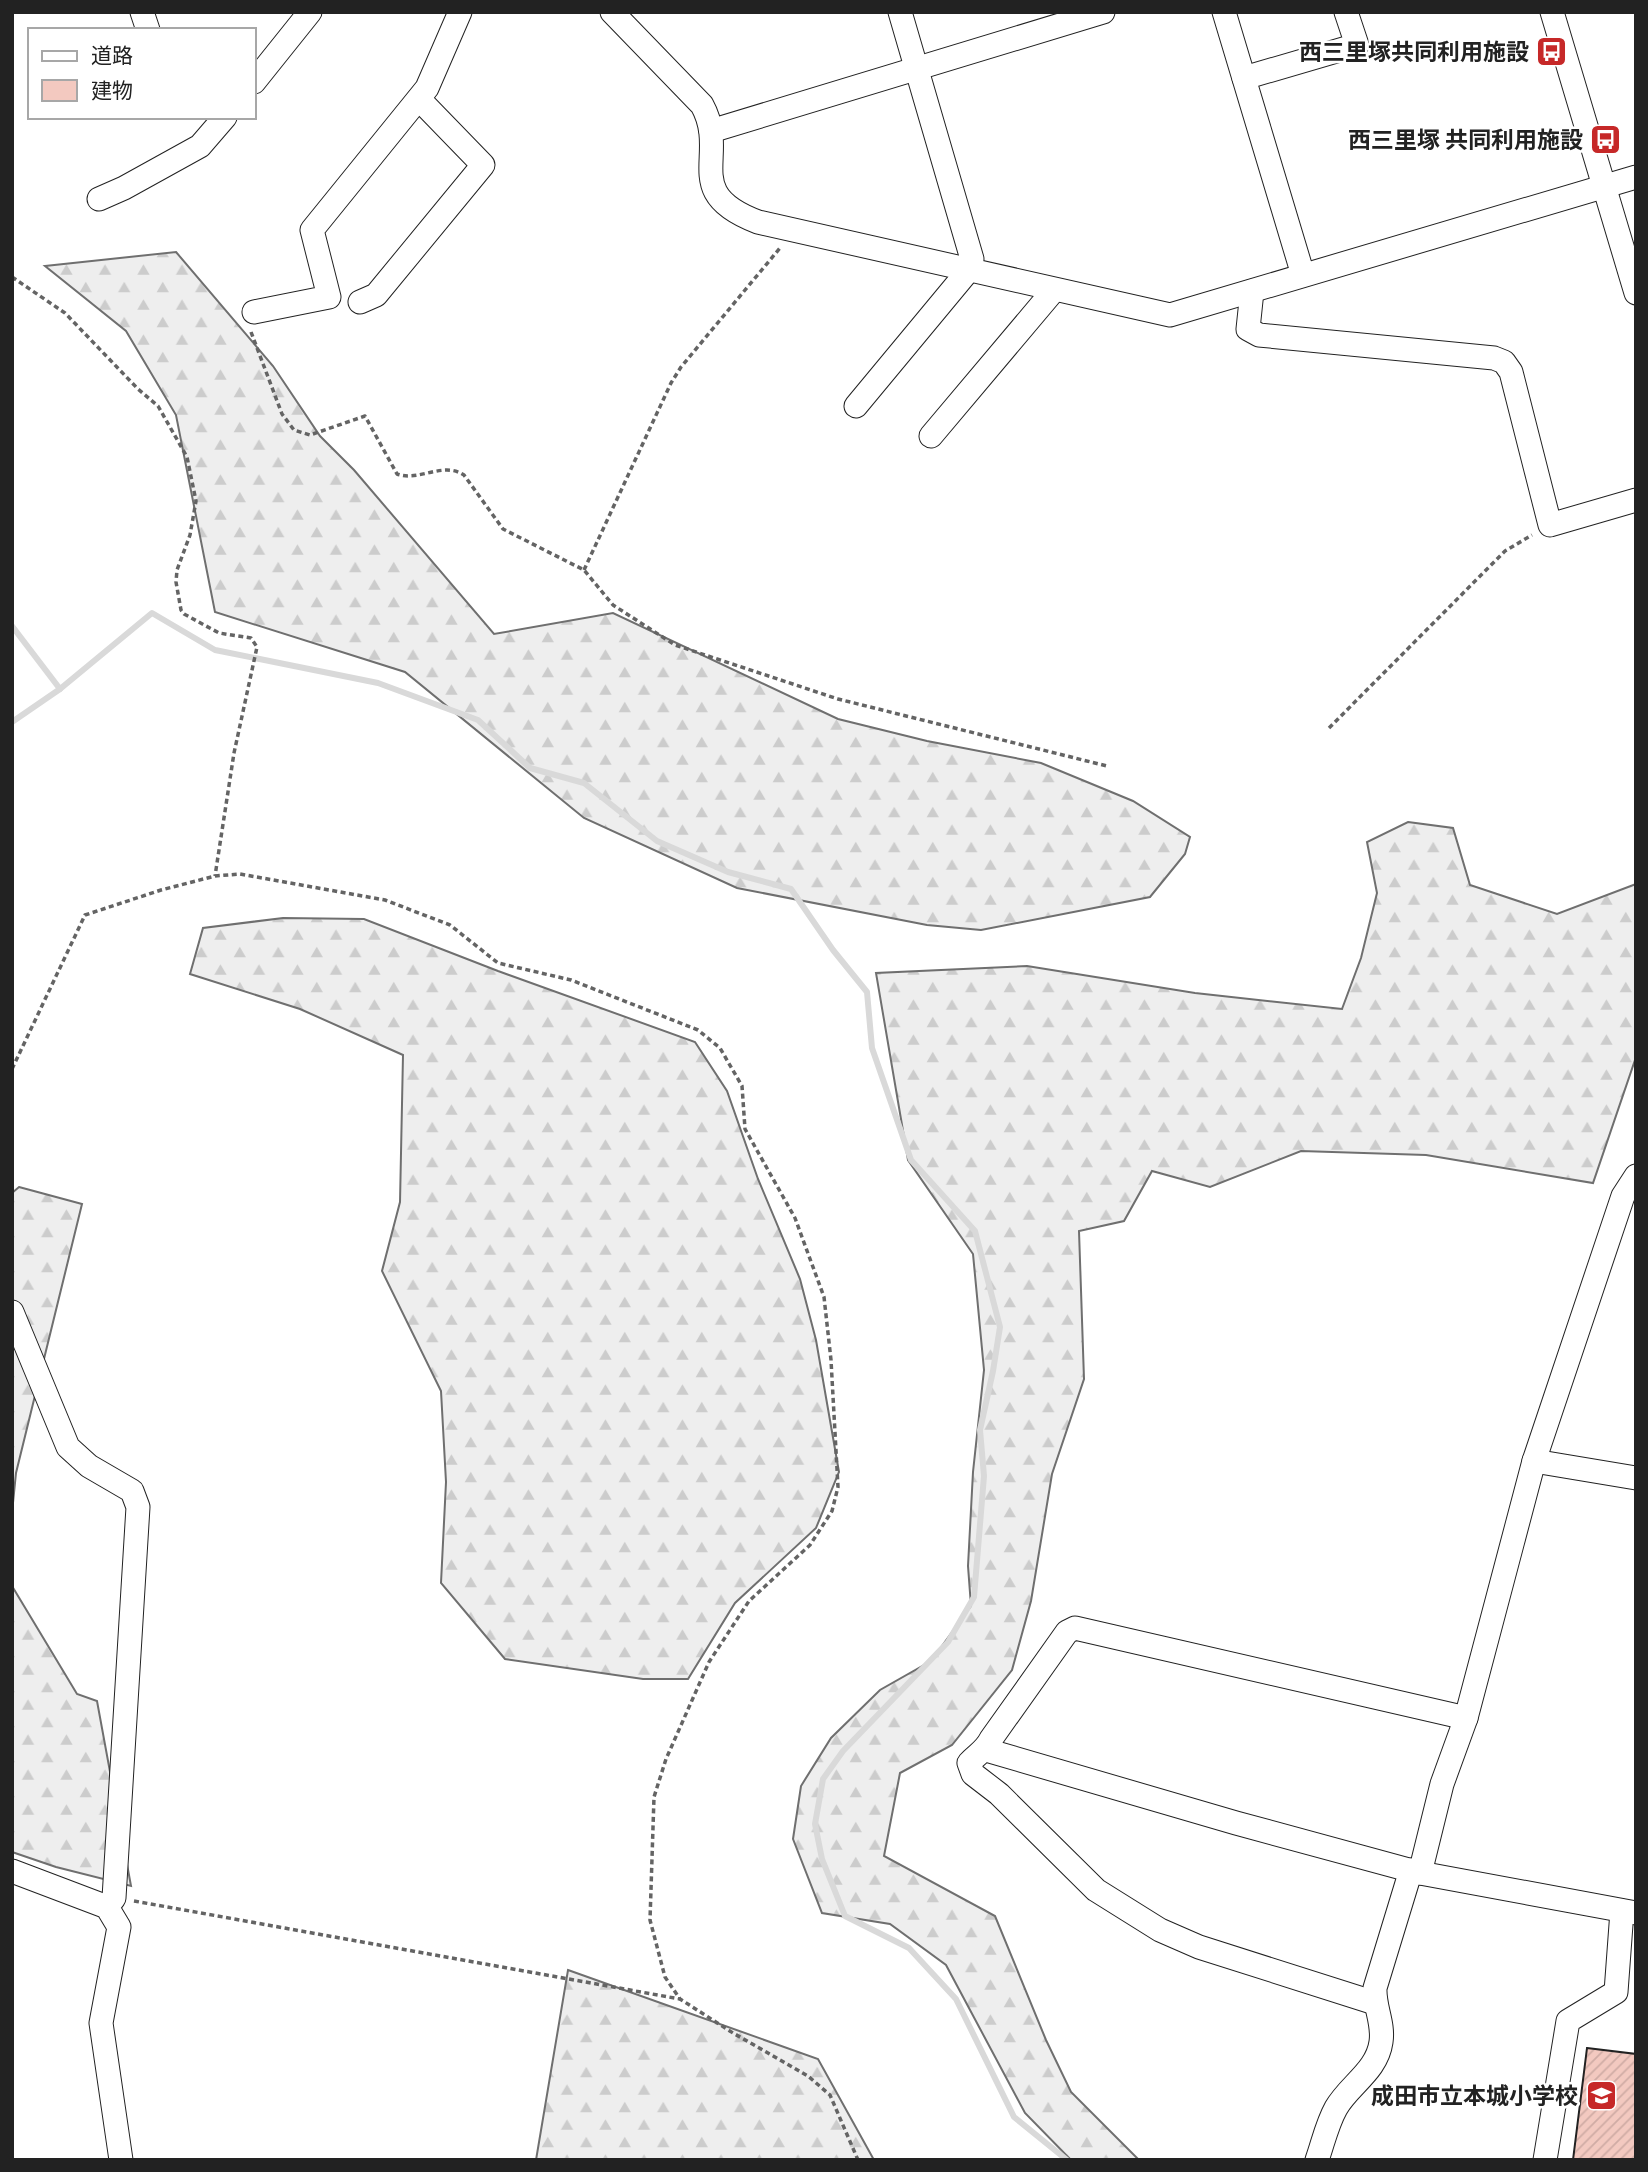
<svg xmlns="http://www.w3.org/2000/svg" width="1648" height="2172" viewBox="0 0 1648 2172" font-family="'Exo 2','Noto Sans JP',sans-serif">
<defs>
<pattern id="forest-firs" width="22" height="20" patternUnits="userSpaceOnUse" patternTransform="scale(1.75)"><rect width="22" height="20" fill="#eee"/><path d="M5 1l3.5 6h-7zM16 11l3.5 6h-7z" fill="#ccc"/></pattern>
<pattern id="building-hatch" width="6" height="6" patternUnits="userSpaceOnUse" patternTransform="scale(1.75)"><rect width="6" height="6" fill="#f3c9c0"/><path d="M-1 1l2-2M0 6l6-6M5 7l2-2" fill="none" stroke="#d0aca5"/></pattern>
</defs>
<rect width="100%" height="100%" fill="#fff"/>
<g fill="url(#forest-firs)" stroke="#6f6f6f" stroke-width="2">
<path d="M 176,252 L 273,366 L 320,436 L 354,470 L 494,634 L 613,613 L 838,719 L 927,741 L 1041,763 L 1133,801 L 1190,837 L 1185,854 L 1150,897 L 981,930 L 927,925 L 737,888 L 584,818 L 405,672 L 215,612 L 176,415 L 126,331 L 45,266 Z"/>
<path d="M 1408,822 L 1453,828 L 1470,885 L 1557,914 L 1636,884 L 1636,1057 L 1593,1183 L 1426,1155 L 1301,1151 L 1210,1187 L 1152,1171 L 1124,1221 L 1079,1231 L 1084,1379 L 1052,1474 L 1031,1601 L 1012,1670 L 952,1745 L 900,1773 L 884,1856 L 995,1916 L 1046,2040 L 1071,2092 L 1139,2160 L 1071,2160 L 1025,2113 L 946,1965 L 890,1924 L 822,1913 L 793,1839 L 801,1786 L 831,1738 L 880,1690 L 931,1661 L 971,1606 L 968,1566 L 973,1472 L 984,1370 L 973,1254 L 908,1160 L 876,973 L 1027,966 L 1195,993 L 1342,1009 L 1361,958 L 1377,893 L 1367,842 Z"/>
<path d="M 283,918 L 364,919 L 498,971 L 695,1042 L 727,1091 L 758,1179 L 800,1279 L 816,1340 L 839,1472 L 816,1528 L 735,1603 L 688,1679 L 643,1679 L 505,1659 L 441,1583 L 446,1482 L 441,1391 L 382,1271 L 400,1202 L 403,1055 L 300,1009 L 190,974 L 203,928 Z"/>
<path d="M 19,1187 L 82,1204 L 16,1473 L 12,1513 L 12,1193 Z"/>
<path d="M 12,1586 L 77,1694 L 97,1701 L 131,1886 L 56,1867 L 12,1852 Z"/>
<path d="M 568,1970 L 818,2059 L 874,2160 L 536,2160 Z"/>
</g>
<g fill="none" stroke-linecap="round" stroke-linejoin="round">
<g stroke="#d9d9d9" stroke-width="6">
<path d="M 12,626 L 60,689"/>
<path d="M 12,722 L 60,689 L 152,613 L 215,650 L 378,683 L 478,720 L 530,768 L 584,783 L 657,841 L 728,872 L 791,889 L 833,950 L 867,992 L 872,1048 L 911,1160 L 975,1231 L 1000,1327 L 993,1371 L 980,1430 L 984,1476 L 974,1597 L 948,1642 L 843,1751 L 823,1779 L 815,1824 L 822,1859 L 845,1916 L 909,1948 L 956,1999 L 1014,2117 L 1067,2160"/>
</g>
</g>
<path fill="url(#building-hatch)" stroke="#222" stroke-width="2" d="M 1587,2048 L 1636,2054 L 1636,2160 L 1573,2160 Z"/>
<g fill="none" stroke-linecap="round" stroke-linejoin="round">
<defs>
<g id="minor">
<path d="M 142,12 L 148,30"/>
<path d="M 612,12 L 702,105 C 730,156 679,192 758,222 L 1170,315 L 1636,177"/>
<path d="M 1224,12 L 1303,275"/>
<path d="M 1552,12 L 1636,293"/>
<path d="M 1244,78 L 1357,45 L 1346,12"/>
<path d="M 254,82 L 310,12"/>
<path d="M 711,131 L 1103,12"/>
<path d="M 99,199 L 124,188 L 200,146 L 225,117"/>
<path d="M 1252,291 L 1248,329 L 1259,335 L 1494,358 L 1504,362 L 1511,372 L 1550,525 L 1636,500"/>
<path d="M 360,302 L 376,295 L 483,165 L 419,99"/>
<path d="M 254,312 L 329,297 L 312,230 L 427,88 L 460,12"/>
<path d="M 856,406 L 968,271 L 972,259 L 900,12"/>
<path d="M 931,436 L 1054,290"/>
<path d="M 12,1312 L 68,1447 L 89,1466 L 132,1491 L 138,1507 L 114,1898 L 107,1907"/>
<path d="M 1534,1461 L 1636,1478"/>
<path d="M 986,1750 L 1236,1823 L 1420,1873 L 1636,1913"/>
<path d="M 12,1871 L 107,1907 L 119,1927 L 101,2023 L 121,2160"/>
<path d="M 1420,1873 L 1442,1784 L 1466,1718 L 1534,1461 L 1623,1196 L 1636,1176"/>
<path d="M 1375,2003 L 1199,1947 L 1160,1930 L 1096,1890 L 999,1794 L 973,1774 L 969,1763 C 977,1754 985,1751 991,1739 L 1067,1632 L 1075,1628 L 1466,1718"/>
<path d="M 1317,2160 C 1323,2143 1327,2124 1336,2108 C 1349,2085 1377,2071 1381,2042 C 1384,2023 1374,2007 1375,1988 L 1411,1870"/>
<path d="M 1545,2160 L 1568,2021 L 1616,1992 L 1622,1911"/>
</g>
</defs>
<use href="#minor" stroke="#222" stroke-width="25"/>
<g stroke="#646464" stroke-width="3.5" stroke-dasharray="5 3.5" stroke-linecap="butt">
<path d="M 12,277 L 65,313 L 138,389 L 158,406 L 187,457 L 196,501 L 190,535 L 177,570 L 176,582 L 181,610 L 184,614 L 219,633 L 251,638 L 257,647 L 234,753 L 215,876"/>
<path d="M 251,332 L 282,414 L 294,430 L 310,435 L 365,416 L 397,474 C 419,482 443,461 464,475 L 503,529 L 584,570 L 613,605 L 675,645 L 838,699 L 1107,766"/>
<path d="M 584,570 L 671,383 L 681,367 L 780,248"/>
<path d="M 1329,728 L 1505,551 L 1532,535"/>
<path d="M 12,1069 L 85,915 L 161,890 L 215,876 L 240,874 L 385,900 L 450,925 L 498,963 L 571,980 L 698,1030 L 720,1048 L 742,1086 L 745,1129 L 795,1218 L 824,1297 L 831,1360 L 838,1487 L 832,1511 L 810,1545 L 749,1601 L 709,1662 L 666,1759 L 654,1797 L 650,1920 L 665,1977 L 680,1999 L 733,2033 L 808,2076 L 830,2095 L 858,2160"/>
<path d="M 134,1901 L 680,1999"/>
</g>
<use href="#minor" stroke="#fff" stroke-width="23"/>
</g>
<defs>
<symbol id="bus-square" viewBox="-11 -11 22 22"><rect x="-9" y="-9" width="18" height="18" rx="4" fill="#c62828" stroke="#fff"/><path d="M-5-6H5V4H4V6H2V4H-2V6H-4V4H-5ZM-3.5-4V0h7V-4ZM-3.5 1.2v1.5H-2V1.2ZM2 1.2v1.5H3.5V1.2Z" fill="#fff"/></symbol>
<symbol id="school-square" viewBox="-11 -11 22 22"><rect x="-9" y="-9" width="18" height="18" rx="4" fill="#c62828" stroke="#fff"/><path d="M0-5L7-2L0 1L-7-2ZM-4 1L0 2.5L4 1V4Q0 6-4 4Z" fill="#fff"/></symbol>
</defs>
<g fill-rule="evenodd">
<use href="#bus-square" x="1534" y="34" width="35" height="35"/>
<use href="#bus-square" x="1588" y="122" width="35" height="35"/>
<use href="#school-square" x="1584" y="2078" width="35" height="35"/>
</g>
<g text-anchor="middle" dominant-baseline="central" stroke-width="5" stroke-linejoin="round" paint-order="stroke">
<g font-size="23" font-weight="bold" fill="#222" stroke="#fff" text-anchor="end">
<text x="1529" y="51">西三里塚共同利用施設</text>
<text x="1583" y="139">西三里塚 共同利用施設</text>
<text x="1578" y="2095">成田市立本城小学校</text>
</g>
</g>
<rect width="1648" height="2172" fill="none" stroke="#222222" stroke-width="28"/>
<rect x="28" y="28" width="228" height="91" fill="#ffffff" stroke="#a7a7a7" stroke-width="2"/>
<rect x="42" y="51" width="35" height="10" fill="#ffffff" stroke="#a7a7a7" stroke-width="2"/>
<text x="91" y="63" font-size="21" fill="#222222">道路</text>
<rect x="42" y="80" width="35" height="21" fill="#f3c9c0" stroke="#a7a7a7" stroke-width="2"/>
<text x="91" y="98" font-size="21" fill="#222222">建物</text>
</svg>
